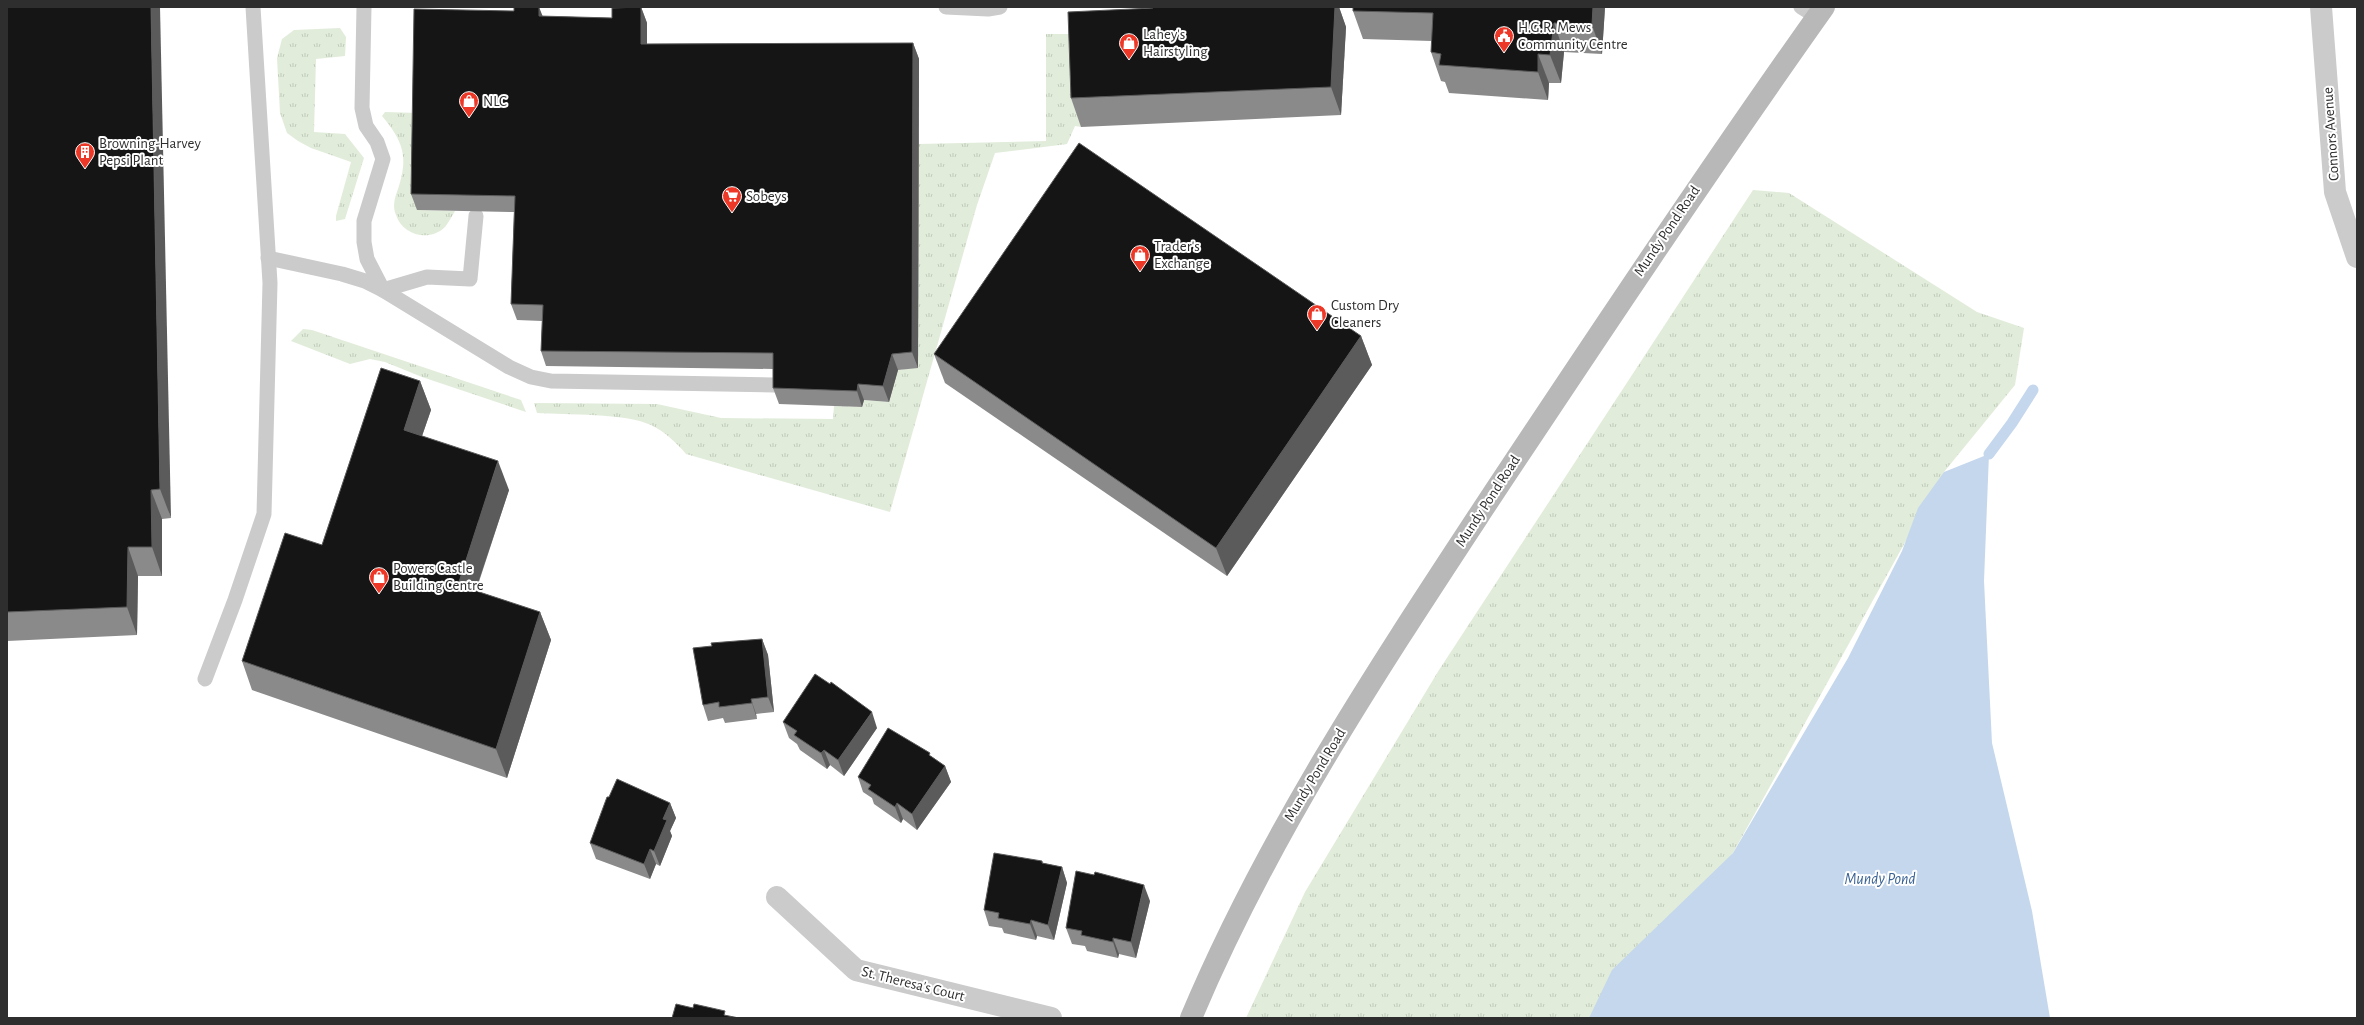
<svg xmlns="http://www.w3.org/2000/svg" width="2364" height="1025" viewBox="0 0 2364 1025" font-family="'Alegreya Sans',sans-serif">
<defs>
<pattern id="grass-tufts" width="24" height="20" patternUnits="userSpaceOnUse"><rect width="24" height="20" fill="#e1ecda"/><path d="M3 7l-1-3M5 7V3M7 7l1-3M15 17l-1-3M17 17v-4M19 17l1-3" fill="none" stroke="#c1cbbb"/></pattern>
</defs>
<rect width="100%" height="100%" fill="#fff"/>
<g fill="url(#grass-tufts)">
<path d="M 340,28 L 346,37 L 345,56 L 316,59 L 314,132 L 345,134 L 364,158 L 345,219 L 336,221 L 336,216 L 351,162 L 311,148 L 298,141 L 287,133 L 280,113 L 277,58 L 282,39 L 294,30 Z"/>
<path d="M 1046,34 L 1075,34 L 1078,40 L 1081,127 L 1075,126 L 1067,144 L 995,153 L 977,205 L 890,512 L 686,454 C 676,442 665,432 651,425 C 625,413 567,415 537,413 L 534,403 L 657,404 L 721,418 L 833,419 L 834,406 L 862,407 L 864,400 L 889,402 L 898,370 L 918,367 L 918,144 L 1046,141 Z"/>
<path d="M 385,112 L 418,113 L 417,210 L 455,211 C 452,216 449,222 445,227 C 430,242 403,236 396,215 C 392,206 395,197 398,189 C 409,157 403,141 382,116 Z"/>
<path d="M 1753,190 L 1789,193 L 1977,312 L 2024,328 L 2015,385 L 1944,472 L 1733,853 L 1590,1018 L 1246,1018 L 1305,892 L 1439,670 Z"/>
<path d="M 303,329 L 312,330 L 521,400 L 526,412 L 422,377 L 385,362 L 370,359 L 350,364 L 291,341 Z"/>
</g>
<path fill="#c5d7ed" d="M 1989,454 L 1984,581 L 1992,743 L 2032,911 L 2050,1018 L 1589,1018 L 1612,970 L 1733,853 L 1848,658 L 1902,551 L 1918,508 L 1944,472 Z"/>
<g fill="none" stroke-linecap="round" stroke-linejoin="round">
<path stroke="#c5d7ed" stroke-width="11" d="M 1989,454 L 2012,423 L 2033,390"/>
<g stroke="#cbcbcb" stroke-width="15">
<path d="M 364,7 L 362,108 L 366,126 L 377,142 L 383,159 L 364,221 L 364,242 L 367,259 L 383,290 L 427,277 L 470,279 L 476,216"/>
<path d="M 946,7 L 988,9 L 1000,7"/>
<path d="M 1801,7 L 1817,17"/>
<path d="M 268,258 L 342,274 L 365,281 L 383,290 L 509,367 L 531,377 L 551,381 L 774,385"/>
<path d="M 205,679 L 235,600 L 264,514 L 270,283 L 253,7"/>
</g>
<g stroke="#cbcbcb" stroke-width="22">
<path d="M 2321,7 L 2335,192 L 2357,257"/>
<path d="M 777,897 L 856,970 L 1051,1018"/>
</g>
<path stroke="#b8b8b8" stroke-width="22" d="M 1191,1018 C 1267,837 1376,672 1483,509 C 1595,340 1707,172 1824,7"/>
</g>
<g fill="#8a8a8a">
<path d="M 7,7 L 171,518 L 162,519 L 162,576 L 138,576 L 137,635 L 7,641 Z"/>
<path d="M 641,7 L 647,23 L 647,44 L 913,43 L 919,59 L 918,368 L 898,370 L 889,402 L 864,400 L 862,407 L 779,404 L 773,388 L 773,369 L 546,366 L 541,351 L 542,321 L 517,320 L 511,304 L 514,212 L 417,210 L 411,194 L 543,16 L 612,18 Z"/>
<path d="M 1153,7 L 1339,7 L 1346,27 L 1341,115 L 1081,127 L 1071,98 Z"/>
<path d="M 1605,7 L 1602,54 L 1564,52 L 1561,83 L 1549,83 L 1548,100 L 1449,93 L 1445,82 L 1441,81 L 1431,52 L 1432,41 L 1363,39 L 1353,11 Z"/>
<path d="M 1361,336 L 1372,365 L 1227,576 L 945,383 L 934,354 Z"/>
<path d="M 420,381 L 431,410 L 422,436 L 509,490 L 476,591 L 540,612 L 551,640 L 507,778 L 252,690 L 242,661 L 322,545 Z"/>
<path d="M 762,639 L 768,655 L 774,712 L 756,714 L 757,719 L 725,723 L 723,718 L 708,721 L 703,705 L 712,646 Z"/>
<path d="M 783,722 L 877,728 L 844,776 L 830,765 L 827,769 L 800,750 L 797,744 L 789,738 Z"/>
<path d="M 931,756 L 945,766 L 951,782 L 917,830 L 903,819 L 901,823 L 874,804 L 872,798 L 863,792 L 858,777 Z"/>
<path d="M 670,803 L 676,818 L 670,831 L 672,836 L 660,866 L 656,864 L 650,879 L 596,859 L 590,843 Z"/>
<path d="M 1042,861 L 1043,863 L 1062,867 L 1067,883 L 1054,940 L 1037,936 L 1036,940 L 1004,933 L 1002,928 L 989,926 L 984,910 Z"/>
<path d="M 1150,901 L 1136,958 L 1119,954 L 1118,958 L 1087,951 L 1085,946 L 1072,944 L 1066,928 Z"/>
</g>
<g fill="#5b5b5b">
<path d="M 151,7 L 160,7 L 171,518 L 160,489 Z"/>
<path d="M 539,7 L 545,22 L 539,16 Z"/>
<path d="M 641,7 L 647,23 L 647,59 L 641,44 Z"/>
<path d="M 1335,7 L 1339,7 L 1346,27 L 1341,115 L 1331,87 Z"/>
<path d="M 1593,7 L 1605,7 L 1602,54 L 1592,25 Z"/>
<path d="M 1554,23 L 1564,52 L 1561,83 L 1550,55 Z"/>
<path d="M 913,43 L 919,59 L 918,368 L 912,352 Z"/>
<path d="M 1538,54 L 1549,83 L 1548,100 L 1538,72 Z"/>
<path d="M 1361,336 L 1372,365 L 1227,576 L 1216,548 Z"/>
<path d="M 892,354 L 898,370 L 889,402 L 883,386 Z"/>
<path d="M 420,381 L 431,410 L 414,459 L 404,430 Z"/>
<path d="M 858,384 L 864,400 L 862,407 L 857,391 Z"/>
<path d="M 498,461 L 509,490 L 468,613 L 458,585 Z"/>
<path d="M 151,490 L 162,519 L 162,576 L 152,547 Z"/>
<path d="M 128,547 L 138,576 L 137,635 L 127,607 Z"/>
<path d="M 540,612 L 551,640 L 507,778 L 496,749 Z"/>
<path d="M 762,639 L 768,655 L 774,712 L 768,697 Z"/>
<path d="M 751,699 L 756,714 L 757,719 L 752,703 Z"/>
<path d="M 872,712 L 877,728 L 844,776 L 838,760 Z"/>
<path d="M 824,750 L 830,765 L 827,769 L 821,753 Z"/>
<path d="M 945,766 L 951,782 L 917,830 L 912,814 Z"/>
<path d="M 670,803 L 676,818 L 670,831 L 672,836 L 660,866 L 654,851 L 663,819 Z"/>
<path d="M 897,803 L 903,819 L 901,823 L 895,807 Z"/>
<path d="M 650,849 L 656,864 L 650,879 L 644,864 Z"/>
<path d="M 1062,867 L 1067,883 L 1054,940 L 1048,925 Z"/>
<path d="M 1144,885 L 1150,901 L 1136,958 L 1131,942 Z"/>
<path d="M 1031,920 L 1037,936 L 1036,940 L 1030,924 Z"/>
<path d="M 1113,938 L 1119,954 L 1118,958 L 1113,942 Z"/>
</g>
<g fill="#151515" stroke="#5b5b5b">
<path d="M 7,7 L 151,7 L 160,489 L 151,490 L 152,547 L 128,547 L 127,607 L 7,612 Z"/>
<path d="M 514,7 L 539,7 L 539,16 L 612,18 L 612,8 L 641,7 L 641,44 L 913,43 L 912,352 L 892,354 L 883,386 L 858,384 L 857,391 L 773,388 L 773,353 L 541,351 L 543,305 L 511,304 L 515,196 L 411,194 L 414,9 L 514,11 Z"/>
<path d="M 1153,7 L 1335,7 L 1331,87 L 1071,98 L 1068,12 L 1153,8 Z"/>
<path d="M 1353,7 L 1593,7 L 1592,25 L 1554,23 L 1550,55 L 1538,54 L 1538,72 L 1439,65 L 1441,54 L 1431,52 L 1433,13 L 1353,11 Z"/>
<path d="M 1079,143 L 1361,336 L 1216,548 L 934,354 Z"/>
<path d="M 381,368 L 420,381 L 404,430 L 498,461 L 458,585 L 540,612 L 496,749 L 242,661 L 285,533 L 322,545 Z"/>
<path d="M 762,639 L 768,697 L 751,699 L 752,703 L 719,707 L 719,702 L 703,705 L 693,648 L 712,646 L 711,643 Z"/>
<path d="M 815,674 L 830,684 L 831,682 L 872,712 L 838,760 L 824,750 L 821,753 L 794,735 L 797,731 L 783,722 Z"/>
<path d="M 888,728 L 930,753 L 929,755 L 945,766 L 912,814 L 897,803 L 895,807 L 868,789 L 871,785 L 858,777 Z"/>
<path d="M 617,779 L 670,803 L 663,819 L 667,820 L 654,851 L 650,849 L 644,864 L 590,843 L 607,797 L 609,797 Z"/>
<path d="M 994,853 L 1042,861 L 1042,863 L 1062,867 L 1048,925 L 1031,920 L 1030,924 L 998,918 L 999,913 L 984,910 Z"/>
<path d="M 1076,871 L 1094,875 L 1095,872 L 1144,885 L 1131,942 L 1113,938 L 1113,942 L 1081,935 L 1082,931 L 1066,928 Z"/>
<path d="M 676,1004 L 693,1008 L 694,1004 L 725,1011 L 724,1015 L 739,1018 L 672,1018 Z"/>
</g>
<defs>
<symbol id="civic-pin" viewBox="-11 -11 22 30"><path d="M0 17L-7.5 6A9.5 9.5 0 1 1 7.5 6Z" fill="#ee3827" stroke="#fff"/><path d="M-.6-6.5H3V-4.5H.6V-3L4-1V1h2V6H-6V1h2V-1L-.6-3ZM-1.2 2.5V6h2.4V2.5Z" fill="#fff"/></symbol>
<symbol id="shop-pin" viewBox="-11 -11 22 30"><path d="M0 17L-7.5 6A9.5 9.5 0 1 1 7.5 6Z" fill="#ee3827" stroke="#fff"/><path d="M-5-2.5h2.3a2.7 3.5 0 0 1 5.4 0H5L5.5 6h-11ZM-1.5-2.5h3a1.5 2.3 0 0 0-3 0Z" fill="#fff"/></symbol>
<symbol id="building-pin" viewBox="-11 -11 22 30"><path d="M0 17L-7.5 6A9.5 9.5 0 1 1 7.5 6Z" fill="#ee3827" stroke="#fff"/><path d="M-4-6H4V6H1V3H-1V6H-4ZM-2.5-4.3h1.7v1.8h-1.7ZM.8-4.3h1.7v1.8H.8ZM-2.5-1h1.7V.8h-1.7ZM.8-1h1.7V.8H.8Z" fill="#fff"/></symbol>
<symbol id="supermarket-pin" viewBox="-11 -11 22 30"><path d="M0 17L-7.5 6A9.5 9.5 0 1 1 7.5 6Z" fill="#ee3827" stroke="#fff"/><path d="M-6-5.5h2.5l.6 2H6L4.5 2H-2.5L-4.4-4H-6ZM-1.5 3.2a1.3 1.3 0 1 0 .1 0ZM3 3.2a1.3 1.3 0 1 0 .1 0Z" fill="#fff"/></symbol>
</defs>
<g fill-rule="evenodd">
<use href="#civic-pin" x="1493" y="25" width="22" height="30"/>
<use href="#shop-pin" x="1118" y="32" width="22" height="30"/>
<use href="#shop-pin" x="458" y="90" width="22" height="30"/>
<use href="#building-pin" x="74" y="141" width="22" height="30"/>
<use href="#supermarket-pin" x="721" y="185" width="22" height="30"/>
<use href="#shop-pin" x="1129" y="244" width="22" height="30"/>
<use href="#shop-pin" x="1306" y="303" width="22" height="30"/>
<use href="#shop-pin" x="368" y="566" width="22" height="30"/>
</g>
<g text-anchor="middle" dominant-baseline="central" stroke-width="4" stroke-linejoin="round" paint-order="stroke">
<g font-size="15" fill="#2e2e2e" stroke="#fff" text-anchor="start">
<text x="1518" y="27">H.G.R. Mews<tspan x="1518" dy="17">Community Centre</tspan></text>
<text x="1143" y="34">Lahey's<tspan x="1143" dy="17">Hairstyling</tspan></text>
<text x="483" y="101">NLC</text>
<text x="99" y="143">Browning-Harvey<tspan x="99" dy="17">Pepsi Plant</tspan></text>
<text x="746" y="196">Sobeys</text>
<text x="1154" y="246">Trader's<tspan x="1154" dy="17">Exchange</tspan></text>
<text x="1331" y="305">Custom Dry<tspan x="1331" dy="17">Cleaners</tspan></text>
<text x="393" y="568">Powers Castle<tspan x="393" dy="17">Building Centre</tspan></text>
</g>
<g font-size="15" fill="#2e2e2e" stroke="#fff">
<text transform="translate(2331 134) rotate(-94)">Connors Avenue</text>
<text transform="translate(1667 231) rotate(-56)">Mundy Pond Road</text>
<text transform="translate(1488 501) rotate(-57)">Mundy Pond Road</text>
<text transform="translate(1315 775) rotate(-59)">Mundy Pond Road</text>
<text transform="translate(913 984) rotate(14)">St. Theresa's Court</text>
</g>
<g font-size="16" font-style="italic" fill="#386194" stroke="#fff">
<text x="1880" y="879">Mundy Pond</text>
</g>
</g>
<rect width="2364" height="1025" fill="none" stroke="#2e2e2e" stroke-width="16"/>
</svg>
